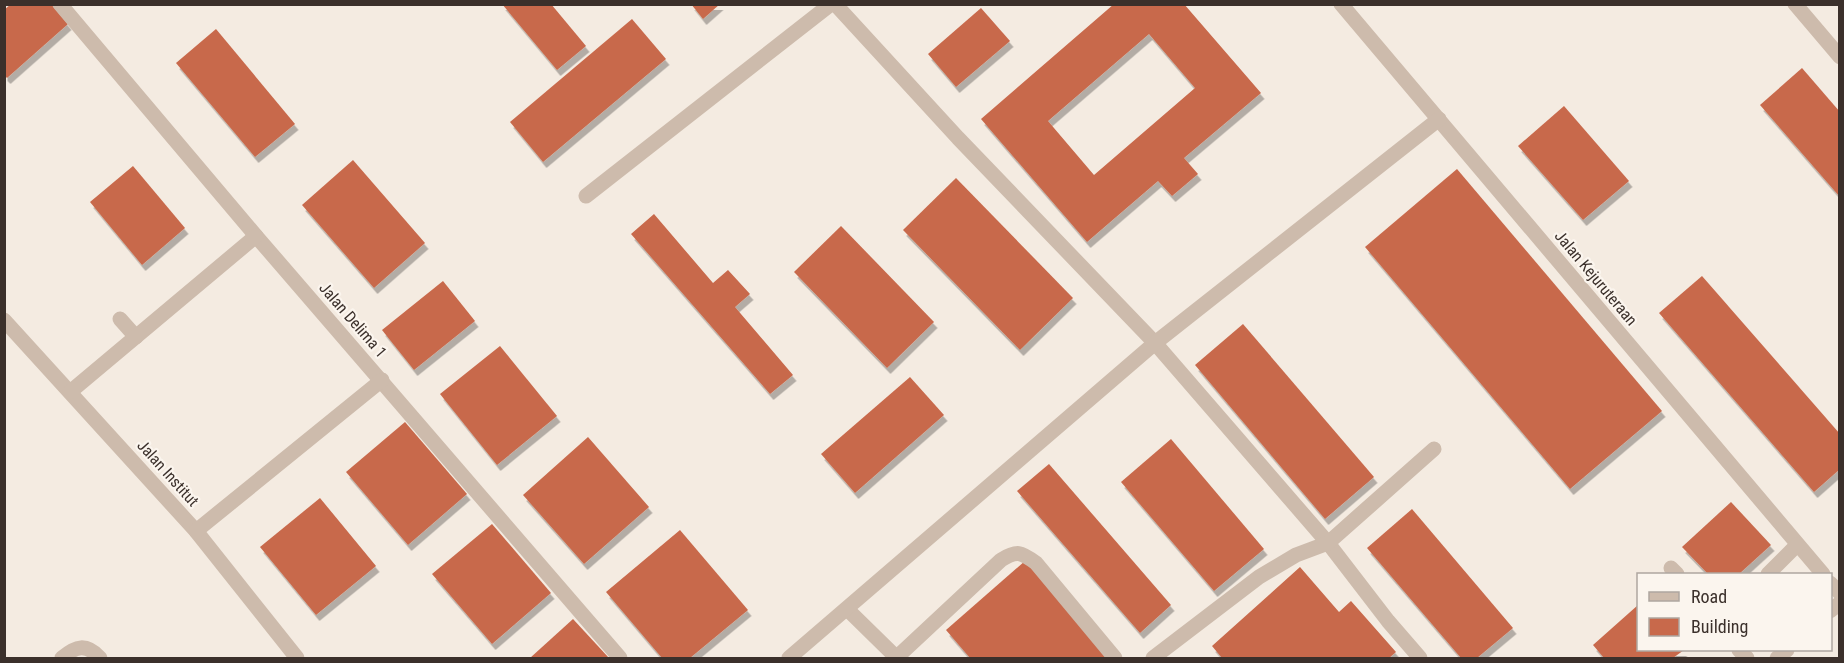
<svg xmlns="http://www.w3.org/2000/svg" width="1844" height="663" viewBox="0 0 1844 663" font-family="'Roboto Condensed',sans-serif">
<defs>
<filter id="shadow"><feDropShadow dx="3.5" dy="6" stdDeviation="0" flood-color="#0004"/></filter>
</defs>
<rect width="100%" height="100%" fill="#f4ebe1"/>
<g fill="#c8694b" fill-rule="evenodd" filter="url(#shadow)">
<path d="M 11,4 L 51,4 L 68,24 L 7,78 L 4,75 L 4,10 Z"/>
<path d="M 502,4 L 551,4 L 586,46 L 557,70 Z"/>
<path d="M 691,4 L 720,4 L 703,19 Z"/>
<path d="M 1114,4 L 1184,4 L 1261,93 L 1184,158 L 1198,174 L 1172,196 L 1158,181 L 1087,242 L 981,119 ZM 1149,34 L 1195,88 L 1094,175 L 1048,121 Z"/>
<path d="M 981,8 L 1010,41 L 956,87 L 928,54 Z"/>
<path d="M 632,19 L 666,59 L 543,162 L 510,122 Z"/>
<path d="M 216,29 L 295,124 L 255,157 L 176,63 Z"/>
<path d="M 1802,68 L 1840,112 L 1840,197 L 1760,105 Z"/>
<path d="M 1564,106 L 1629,181 L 1583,220 L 1518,146 Z"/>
<path d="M 353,160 L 425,243 L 374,288 L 302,205 Z"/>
<path d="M 133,166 L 185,228 L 142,265 L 90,202 Z"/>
<path d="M 1457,169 L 1662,411 L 1570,489 L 1365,247 Z"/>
<path d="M 956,178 L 1073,298 L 1020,350 L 903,230 Z"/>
<path d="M 654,214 L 713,283 L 728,270 L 750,294 L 735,307 L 793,375 L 770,394 L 631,234 Z"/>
<path d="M 841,226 L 934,322 L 887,368 L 794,272 Z"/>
<path d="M 1702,276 L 1840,434 L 1840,469 L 1814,492 L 1659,313 Z"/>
<path d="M 443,281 L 475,321 L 414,370 L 382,330 Z"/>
<path d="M 1243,324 L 1374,477 L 1325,519 L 1195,365 Z"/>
<path d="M 500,346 L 557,416 L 497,465 L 440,394 Z"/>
<path d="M 910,377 L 944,415 L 855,493 L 821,454 Z"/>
<path d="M 405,422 L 467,494 L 408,545 L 346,472 Z"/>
<path d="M 588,437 L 649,507 L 584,564 L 523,495 Z"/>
<path d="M 1171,439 L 1264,549 L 1214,591 L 1121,482 Z"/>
<path d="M 1049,464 L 1171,605 L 1140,633 L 1017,491 Z"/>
<path d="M 320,498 L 376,566 L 316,615 L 260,547 Z"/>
<path d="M 1731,502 L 1771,545 L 1739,574 L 1708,574 L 1682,547 Z"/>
<path d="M 1412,509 L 1513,628 L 1477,658 L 1461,658 L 1367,548 Z"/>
<path d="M 492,524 L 551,593 L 492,644 L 432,574 Z"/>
<path d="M 680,530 L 748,610 L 690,658 L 662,658 L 606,592 Z"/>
<path d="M 1025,561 L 1110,658 L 970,658 L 946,630 Z"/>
<path d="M 1300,567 L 1339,612 L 1351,601 L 1396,652 L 1389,658 L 1222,658 L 1212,646 Z"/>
<path d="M 1638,605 L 1638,650 L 1684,650 L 1673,658 L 1604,658 L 1593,645 Z"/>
<path d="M 573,619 L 609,658 L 530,658 Z"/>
</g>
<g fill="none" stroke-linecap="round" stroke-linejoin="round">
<g stroke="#cdbbac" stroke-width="15">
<path d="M 60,4 L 256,236 L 620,658"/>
<path d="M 835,4 L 958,138 L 1155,343 L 1328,543 L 1388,621 L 1420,658"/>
<path d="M 1341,4 L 1823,574"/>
<path d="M 1795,4 L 1840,57"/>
<path d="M 586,196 L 831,4"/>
<path d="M 120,319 L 136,337"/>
<path d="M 4,320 L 196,531 L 297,658"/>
<path d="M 70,392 L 256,236"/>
<path d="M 196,531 L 382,380"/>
<path d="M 1671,568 L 1677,574"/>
<path d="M 1768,574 L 1797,545"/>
<path d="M 1830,583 L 1840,593"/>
<path d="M 847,609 L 897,658"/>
<path d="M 1830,611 L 1840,603"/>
<path d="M 1739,650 L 1747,658"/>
<path d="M 62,658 C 76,646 86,643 100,658"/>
<path d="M 789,658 L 1155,343 L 1439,119"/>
<path d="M 896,658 L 1001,560 C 1017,550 1021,552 1036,563 L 1115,658"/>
<path d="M 1153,658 L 1259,577 L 1296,555 L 1328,543 L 1434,449"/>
<path d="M 1777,658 L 1787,650"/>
</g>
</g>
<g text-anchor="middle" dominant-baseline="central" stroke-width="4.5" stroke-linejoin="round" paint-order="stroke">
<g font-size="16" fill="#3b302b" stroke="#fbf5ee">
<text transform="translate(1596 278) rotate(50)">Jalan Kejuruteraan</text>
<text transform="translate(353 320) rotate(49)">Jalan Delima 1</text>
<text transform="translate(168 473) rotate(48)">Jalan Institut</text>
</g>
</g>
<rect width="1844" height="663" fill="none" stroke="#3b302b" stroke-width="12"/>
<rect x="1637" y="573" width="195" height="78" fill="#fbf5ee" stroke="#aea6a0" stroke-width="1.5"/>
<rect x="1649" y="592" width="30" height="9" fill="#cdbbac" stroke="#aea6a0" stroke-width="1.5"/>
<text x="1691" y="603" font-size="18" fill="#3b302b">Road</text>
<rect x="1649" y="618" width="30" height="18" fill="#c8694b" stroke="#aea6a0" stroke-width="1.5"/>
<text x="1691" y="633" font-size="18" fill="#3b302b">Building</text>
</svg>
